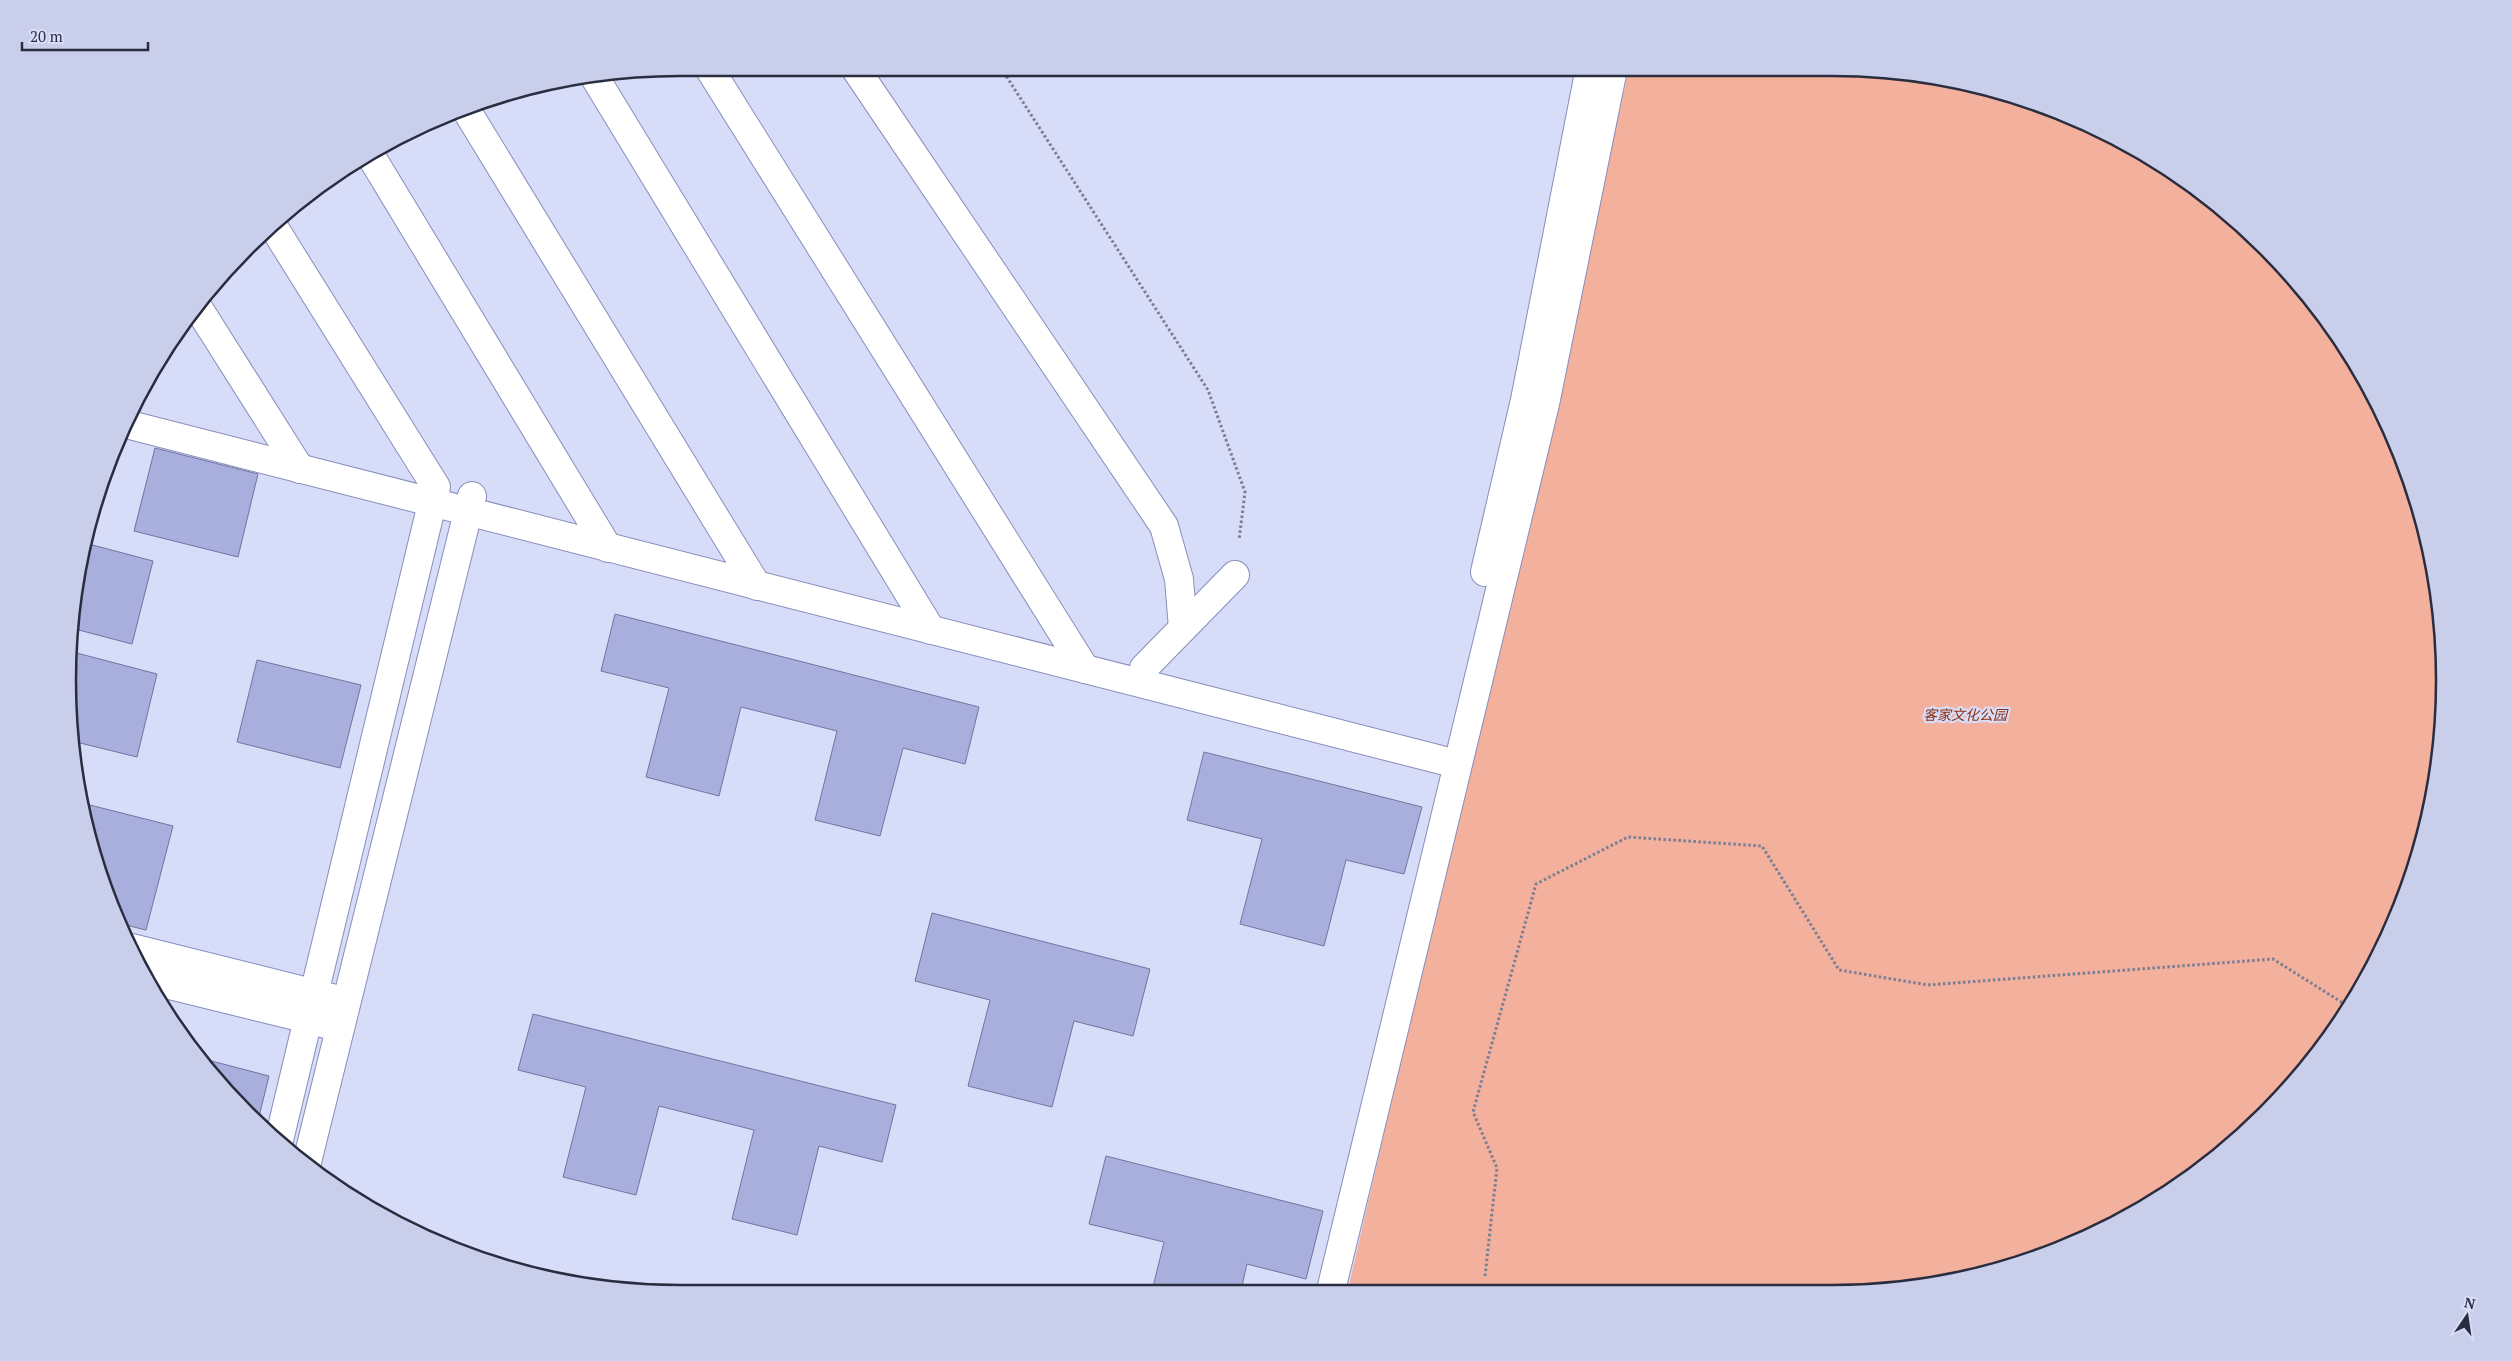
<svg xmlns="http://www.w3.org/2000/svg" width="2512" height="1361" viewBox="0 0 2512 1361" font-family="'PT Serif','Noto Sans SC',serif">
<rect width="100%" height="100%" fill="#d7dcf9"/>
<path fill="#f3b09c" d="M 1629,69 L 1871,69 L 1990,88 L 2103,131 L 2205,194 L 2293,277 L 2363,374 L 2412,484 L 2439,601 L 2443,721 L 2424,839 L 2381,952 L 2292,1085 L 2172,1190 L 2066,1247 L 1912,1288 L 1348,1290 Z"/>
<g fill="#a8afdd" stroke="#6f75a0">
<path d="M 155,448 L 258,474 L 238,557 L 134,531 Z"/>
<path d="M 85,543 L 153,561 L 132,644 L 71,628 Z"/>
<path d="M 615,614 L 979,707 L 965,764 L 903,748 L 880,836 L 815,820 L 837,731 L 741,707 L 719,796 L 646,777 L 669,688 L 601,671 Z"/>
<path d="M 69,651 L 157,674 L 137,757 L 72,741 L 69,721 Z"/>
<path d="M 257,660 L 361,685 L 340,768 L 237,742 Z"/>
<path d="M 1204,752 L 1422,807 L 1404,874 L 1346,860 L 1324,946 L 1240,924 L 1262,839 L 1187,820 Z"/>
<path d="M 82,803 L 173,826 L 146,930 L 118,923 L 114,915 L 88,839 Z"/>
<path d="M 932,913 L 1150,969 L 1133,1036 L 1074,1021 L 1052,1107 L 968,1086 L 990,1000 L 915,981 Z"/>
<path d="M 533,1014 L 896,1105 L 882,1162 L 819,1146 L 797,1235 L 732,1219 L 754,1130 L 659,1106 L 636,1195 L 563,1177 L 586,1087 L 518,1070 Z"/>
<path d="M 200,1058 L 269,1076 L 258,1121 L 220,1085 Z"/>
<path d="M 1106,1156 L 1323,1211 L 1306,1279 L 1247,1264 L 1241,1290 L 1152,1291 L 1164,1242 L 1089,1224 Z"/>
</g>
<g fill="none" stroke-linecap="round" stroke-linejoin="round">
<defs>
<g id="minor">
<path d="M 709,68 L 1085,669"/>
<path d="M 855,68 L 1164,526 L 1179,579 L 1183,628"/>
<path d="M 594,76 L 931,630"/>
<path d="M 465,108 L 757,586"/>
<path d="M 369,153 L 608,548"/>
<path d="M 273,226 L 436,487 L 308,1019 L 340,1028"/>
<path d="M 197,306 L 300,469"/>
<path d="M 126,424 L 1457,764"/>
<path d="M 1485,572 L 1525,400 L 1590,68"/>
<path d="M 1144,668 L 1235,575"/>
<path d="M 132,948 L 332,998"/>
<path d="M 149,980 L 308,1019 L 279,1140"/>
<path d="M 306,1166 L 472,496"/>
<path d="M 1331,1290 L 1545,404 L 1613,69"/>
</g>
</defs>
<use href="#minor" stroke="#878eba" stroke-width="30"/>
<g stroke="#7a7e95" stroke-width="3" stroke-dasharray="2.5 2.5" stroke-linecap="butt">
<path d="M 1001,68 L 1208,390 L 1245,492 L 1239,540"/>
<path d="M 1485,1276 L 1497,1168 L 1473,1112 L 1536,884 L 1628,837 L 1762,846 L 1839,970 L 1928,985 L 2273,959 L 2346,1005"/>
</g>
<use href="#minor" stroke="#fff" stroke-width="28"/>
</g>
<g text-anchor="middle" dominant-baseline="central" stroke-width="4.5" stroke-linejoin="round" paint-order="stroke">
<g font-size="14" font-style="italic" fill="#8f3011" stroke="#d7dcf9">
<text x="1965" y="714">客家文化公园</text>
</g>
</g>
<path d="M0 0H2512V1361H0ZM680 76H1832A604 604 0 0 1 2436 680V681A604 604 0 0 1 1832 1285H680A604 604 0 0 1 76 681V680A604 604 0 0 1 680 76Z" fill="#c9ceea" fill-rule="evenodd"/>
<path fill="none" stroke="#2a2d3f" stroke-width="2.5" d="M680 76H1832A604 604 0 0 1 2436 680V681A604 604 0 0 1 1832 1285H680A604 604 0 0 1 76 681V680A604 604 0 0 1 680 76Z"/>
<g transform="translate(2467 1316) rotate(13)" stroke="#d7dcf9" stroke-width="4" paint-order="stroke">
<path d="M0-4L9 19L0 12L-9 19Z" fill="#2a2d3f"/>
<text y="-8" font-size="14" font-weight="bold" text-anchor="middle" fill="#2a2d3f">N</text>
</g>
<path d="M22 42v8h126v-8" fill="none" stroke="#2a2d3f" stroke-width="2.5"/>
<text x="30" y="42" font-size="15" fill="#2a2d3f" stroke="#d7dcf9" stroke-width="4" paint-order="stroke">20 m</text>
</svg>
